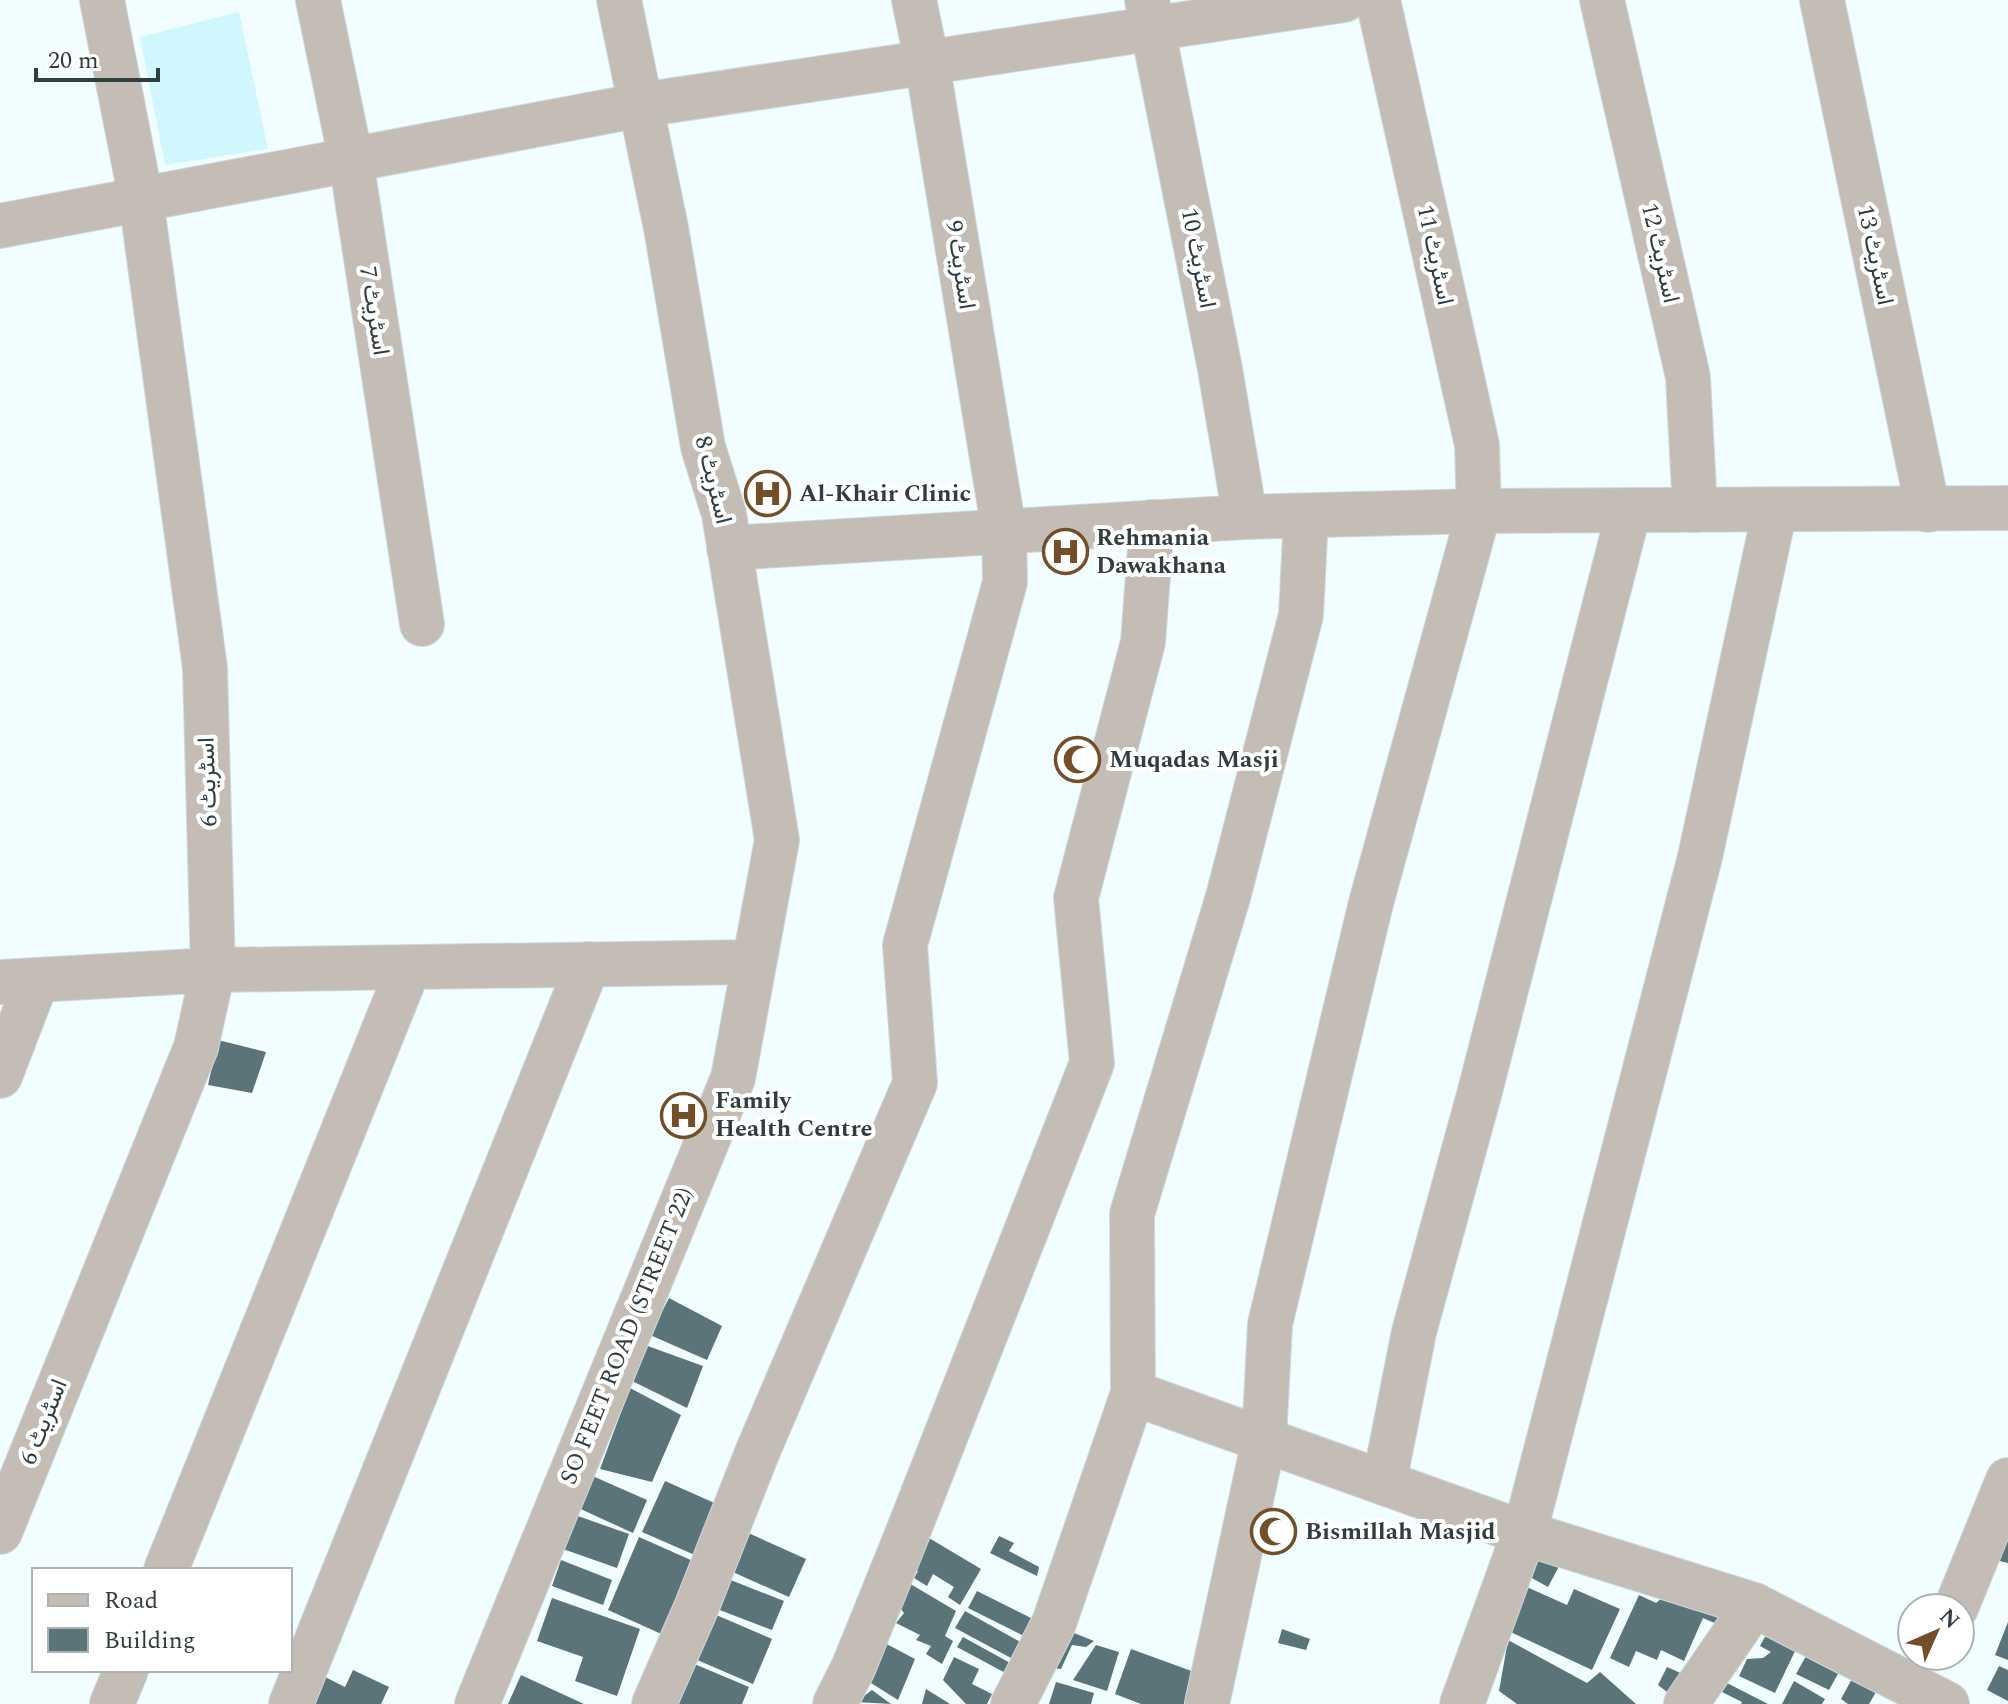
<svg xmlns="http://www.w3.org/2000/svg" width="2008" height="1704" viewBox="0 0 2008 1704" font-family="Spectral,Vazirmatn,serif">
<rect width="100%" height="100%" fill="#f1fdff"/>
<path fill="#d1f7fe" d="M 239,12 L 268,149 L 165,165 L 140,37 Z"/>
<g fill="#5b7479">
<path d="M 218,1040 L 266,1052 L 252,1093 L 208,1085 Z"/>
<path d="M 669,1298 L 722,1326 L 707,1360 L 650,1335 Z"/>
<path d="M 645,1345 L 703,1366 L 687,1408 L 630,1380 Z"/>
<path d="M 630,1388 L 681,1415 L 652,1482 L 600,1469 Z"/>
<path d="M 588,1474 L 647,1500 L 633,1533 L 574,1506 Z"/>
<path d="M 665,1481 L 719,1505 L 697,1556 L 642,1532 Z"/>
<path d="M 575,1515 L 629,1534 L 617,1568 L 563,1549 Z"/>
<path d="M 744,1531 L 806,1559 L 789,1597 L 726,1569 Z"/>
<path d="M 2008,1532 L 2008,1563 L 1991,1559 Z"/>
<path d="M 924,1535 L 981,1569 L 960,1605 L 948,1597 L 954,1587 L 933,1574 L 927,1586 L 914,1578 L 918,1571 L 907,1565 Z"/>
<path d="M 999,1536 L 1014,1543 L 1009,1551 L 1039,1567 L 1037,1576 L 990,1553 Z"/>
<path d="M 639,1537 L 702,1565 L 668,1637 L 608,1610 Z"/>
<path d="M 1534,1544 L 1563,1559 L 1548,1587 L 1519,1571 Z"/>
<path d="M 561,1560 L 612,1580 L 603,1605 L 552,1586 Z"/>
<path d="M 723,1577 L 784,1601 L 772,1630 L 712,1607 Z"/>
<path d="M 907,1582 L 956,1611 L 945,1636 L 953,1641 L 942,1664 L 926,1654 L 931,1646 L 916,1640 L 920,1635 L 896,1623 L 904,1613 L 895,1601 Z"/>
<path d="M 1520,1584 L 1567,1605 L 1574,1589 L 1620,1609 L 1592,1670 L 1500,1627 Z"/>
<path d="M 977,1591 L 1037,1621 L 1028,1638 L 968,1608 Z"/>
<path d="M 1639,1595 L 1656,1603 L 1663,1597 L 1730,1615 L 1719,1625 L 1703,1618 L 1684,1661 L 1661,1650 L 1657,1660 L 1636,1651 L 1629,1667 L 1610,1658 Z"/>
<path d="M 552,1598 L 640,1629 L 617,1696 L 575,1681 L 583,1657 L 537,1641 Z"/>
<path d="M 707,1611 L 772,1639 L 753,1684 L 688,1656 Z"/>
<path d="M 965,1611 L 1031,1648 L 1022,1664 L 955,1628 Z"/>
<path d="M 2008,1622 L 2008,1660 L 1995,1655 Z"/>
<path d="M 1064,1629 L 1094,1641 L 1086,1647 L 1072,1645 L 1061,1669 L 1048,1667 Z"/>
<path d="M 1282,1629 L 1310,1639 L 1306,1650 L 1278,1643 Z"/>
<path d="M 1766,1635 L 1796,1649 L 1775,1693 L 1739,1676 L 1747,1659 L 1763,1658 L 1771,1652 L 1760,1646 Z"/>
<path d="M 963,1637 L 1023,1670 L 1011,1676 L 957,1647 Z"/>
<path d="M 879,1640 L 915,1659 L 898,1700 L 860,1676 Z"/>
<path d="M 1508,1640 L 1587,1683 L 1600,1672 L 1636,1704 L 1517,1704 L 1499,1691 Z"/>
<path d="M 1096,1645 L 1119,1652 L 1107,1691 L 1073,1680 Z"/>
<path d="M 1811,1647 L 1844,1663 L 1829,1690 L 1796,1674 Z"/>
<path d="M 1131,1649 L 1208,1677 L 1199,1704 L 1141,1704 L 1115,1694 Z"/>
<path d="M 954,1657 L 979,1669 L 972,1684 L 992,1694 L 987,1704 L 966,1704 L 943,1680 Z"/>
<path d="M 685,1660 L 749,1687 L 742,1704 L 667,1704 Z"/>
<path d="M 1999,1666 L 2008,1670 L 2008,1701 L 1987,1690 Z"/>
<path d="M 1667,1667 L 1694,1679 L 1680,1702 L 1658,1685 Z"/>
<path d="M 353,1670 L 389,1687 L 381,1704 L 312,1704 L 325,1677 L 345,1687 Z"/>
<path d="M 521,1675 L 584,1704 L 508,1704 Z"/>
<path d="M 1854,1675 L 1879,1687 L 1869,1704 L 1848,1704 L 1841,1699 Z"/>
<path d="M 1794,1681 L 1825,1699 L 1822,1704 L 1782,1704 Z"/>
<path d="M 1056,1682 L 1094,1693 L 1091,1704 L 1049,1704 Z"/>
<path d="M 1727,1683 L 1768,1704 L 1741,1704 L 1742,1702 L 1722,1692 Z"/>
<path d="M 926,1689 L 950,1704 L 922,1704 Z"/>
<path d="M 872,1690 L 891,1704 L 856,1702 Z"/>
</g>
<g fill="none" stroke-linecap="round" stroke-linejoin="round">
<defs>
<g id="minor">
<path d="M 318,0 L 351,160 L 422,624"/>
<path d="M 1147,0 L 1220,369 L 1245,517"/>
<path d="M 1602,0 L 1688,377 L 1695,510"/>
<path d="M 1822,0 L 1928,510"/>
<path d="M 0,226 L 641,105 L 1344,0"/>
<path d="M 729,548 L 1245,517 L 1479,511 L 2008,508"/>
<path d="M 0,982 L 213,970 L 754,962"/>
<path d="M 0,1076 L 37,980"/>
<path d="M 1133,1393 L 1524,1533 L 1754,1605 L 1947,1704"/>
<path d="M 1384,1483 L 1414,1332 L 1480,1091 L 1629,510"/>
<path d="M 0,1532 L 196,1047 L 213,970 L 205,668 L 141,199 L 102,0"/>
<path d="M 166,1570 L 409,967"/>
<path d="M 1956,1608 L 2008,1480"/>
<path d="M 112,1704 L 126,1670"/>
<path d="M 291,1704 L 588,964"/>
<path d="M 477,1704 L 733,1078 L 777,840 L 724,514 L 703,447 L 666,228 L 619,0"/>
<path d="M 654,1704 L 697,1606 L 757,1453 L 915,1083 L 905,945 L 1005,582 L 1004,531 L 927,62 L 914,0"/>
<path d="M 835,1704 L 854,1666 L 906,1537 L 1092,1063 L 1076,898 L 1143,642 L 1152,522"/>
<path d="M 1013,1704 L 1054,1623 L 1133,1393 L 1132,1214 L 1228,897 L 1301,615 L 1306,516"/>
<path d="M 1207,1704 L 1264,1440 L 1270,1324 L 1371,903 L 1479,511 L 1477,445 L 1378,0"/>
<path d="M 1462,1704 L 1524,1533 L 1531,1508 L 1700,857 L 1775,510"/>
<path d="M 1686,1704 L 1754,1605"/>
</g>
</defs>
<use href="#minor" stroke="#cfdadc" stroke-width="46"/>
<use href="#minor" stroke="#c4bdb5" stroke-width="44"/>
</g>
<defs>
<symbol id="hospital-ring" viewBox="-11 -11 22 22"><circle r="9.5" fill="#fff" stroke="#734f29" stroke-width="1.5"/><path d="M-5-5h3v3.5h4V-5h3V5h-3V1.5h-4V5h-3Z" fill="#734f29"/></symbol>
<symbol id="mosque-ring" viewBox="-11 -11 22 22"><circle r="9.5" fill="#fff" stroke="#734f29" stroke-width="1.5"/><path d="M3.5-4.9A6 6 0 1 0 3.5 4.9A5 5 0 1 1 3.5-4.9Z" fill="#734f29"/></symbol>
</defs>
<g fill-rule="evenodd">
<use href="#hospital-ring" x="742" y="468" width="51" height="51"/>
<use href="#hospital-ring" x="1040" y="526" width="51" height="51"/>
<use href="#mosque-ring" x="1052" y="734" width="51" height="51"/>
<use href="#hospital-ring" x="658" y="1090" width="51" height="51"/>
<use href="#mosque-ring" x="1248" y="1506" width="51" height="51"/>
</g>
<g text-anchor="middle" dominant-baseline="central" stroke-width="8" stroke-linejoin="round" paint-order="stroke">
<g font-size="24" fill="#323d3f" stroke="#fff">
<text transform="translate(1660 253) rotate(77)">اسٹریٹ 12</text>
<text transform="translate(1435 255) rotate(78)">اسٹریٹ 11</text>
<text transform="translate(1875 255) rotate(78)">اسٹریٹ 13</text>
<text transform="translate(1198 258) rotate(79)">اسٹریٹ 10</text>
<text transform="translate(960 265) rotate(81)">اسٹریٹ 9</text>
<text transform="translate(374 311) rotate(81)">اسٹریٹ 7</text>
<text transform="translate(713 480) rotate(76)">اسٹریٹ 8</text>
<text transform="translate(208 782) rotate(-92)">اسٹریٹ 6</text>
<text transform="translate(627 1336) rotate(-68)">SO FEET ROAD (STREET 22)</text>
<text transform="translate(44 1422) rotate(-68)">اسٹریٹ 6</text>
</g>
<g font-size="24" font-weight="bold" fill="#323d3f" stroke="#fff" text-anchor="start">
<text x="799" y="494">Al-Khair Clinic</text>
<text x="1096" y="538">Rehmania<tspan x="1096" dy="28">Dawakhana</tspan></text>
<text x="1109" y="760">Muqadas Masji</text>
<text x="715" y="1101">Family<tspan x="715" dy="28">Health Centre</tspan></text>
<text x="1305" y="1532">Bismillah Masjid</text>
</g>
</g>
<rect x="32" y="1568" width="260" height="104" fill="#ffffff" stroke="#adb1b2" stroke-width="2"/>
<rect x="48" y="1594" width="40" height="12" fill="#c4bdb5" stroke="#adb1b2" stroke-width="2"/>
<text x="104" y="1608" font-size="24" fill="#323d3f">Road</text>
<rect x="48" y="1628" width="40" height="24" fill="#5b7479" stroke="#adb1b2" stroke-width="2"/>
<text x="104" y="1648" font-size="24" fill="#323d3f">Building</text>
<g transform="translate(1936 1632) rotate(45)"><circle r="38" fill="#ffffff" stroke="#adb1b2" stroke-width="2"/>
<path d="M0-6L14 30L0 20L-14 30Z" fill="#734f29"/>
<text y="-12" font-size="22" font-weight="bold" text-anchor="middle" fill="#323d3f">N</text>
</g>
<path d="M36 68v12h122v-12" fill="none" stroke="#323d3f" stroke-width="4"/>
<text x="48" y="68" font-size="24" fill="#323d3f" stroke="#ffffff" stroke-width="6" paint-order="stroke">20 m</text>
</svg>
